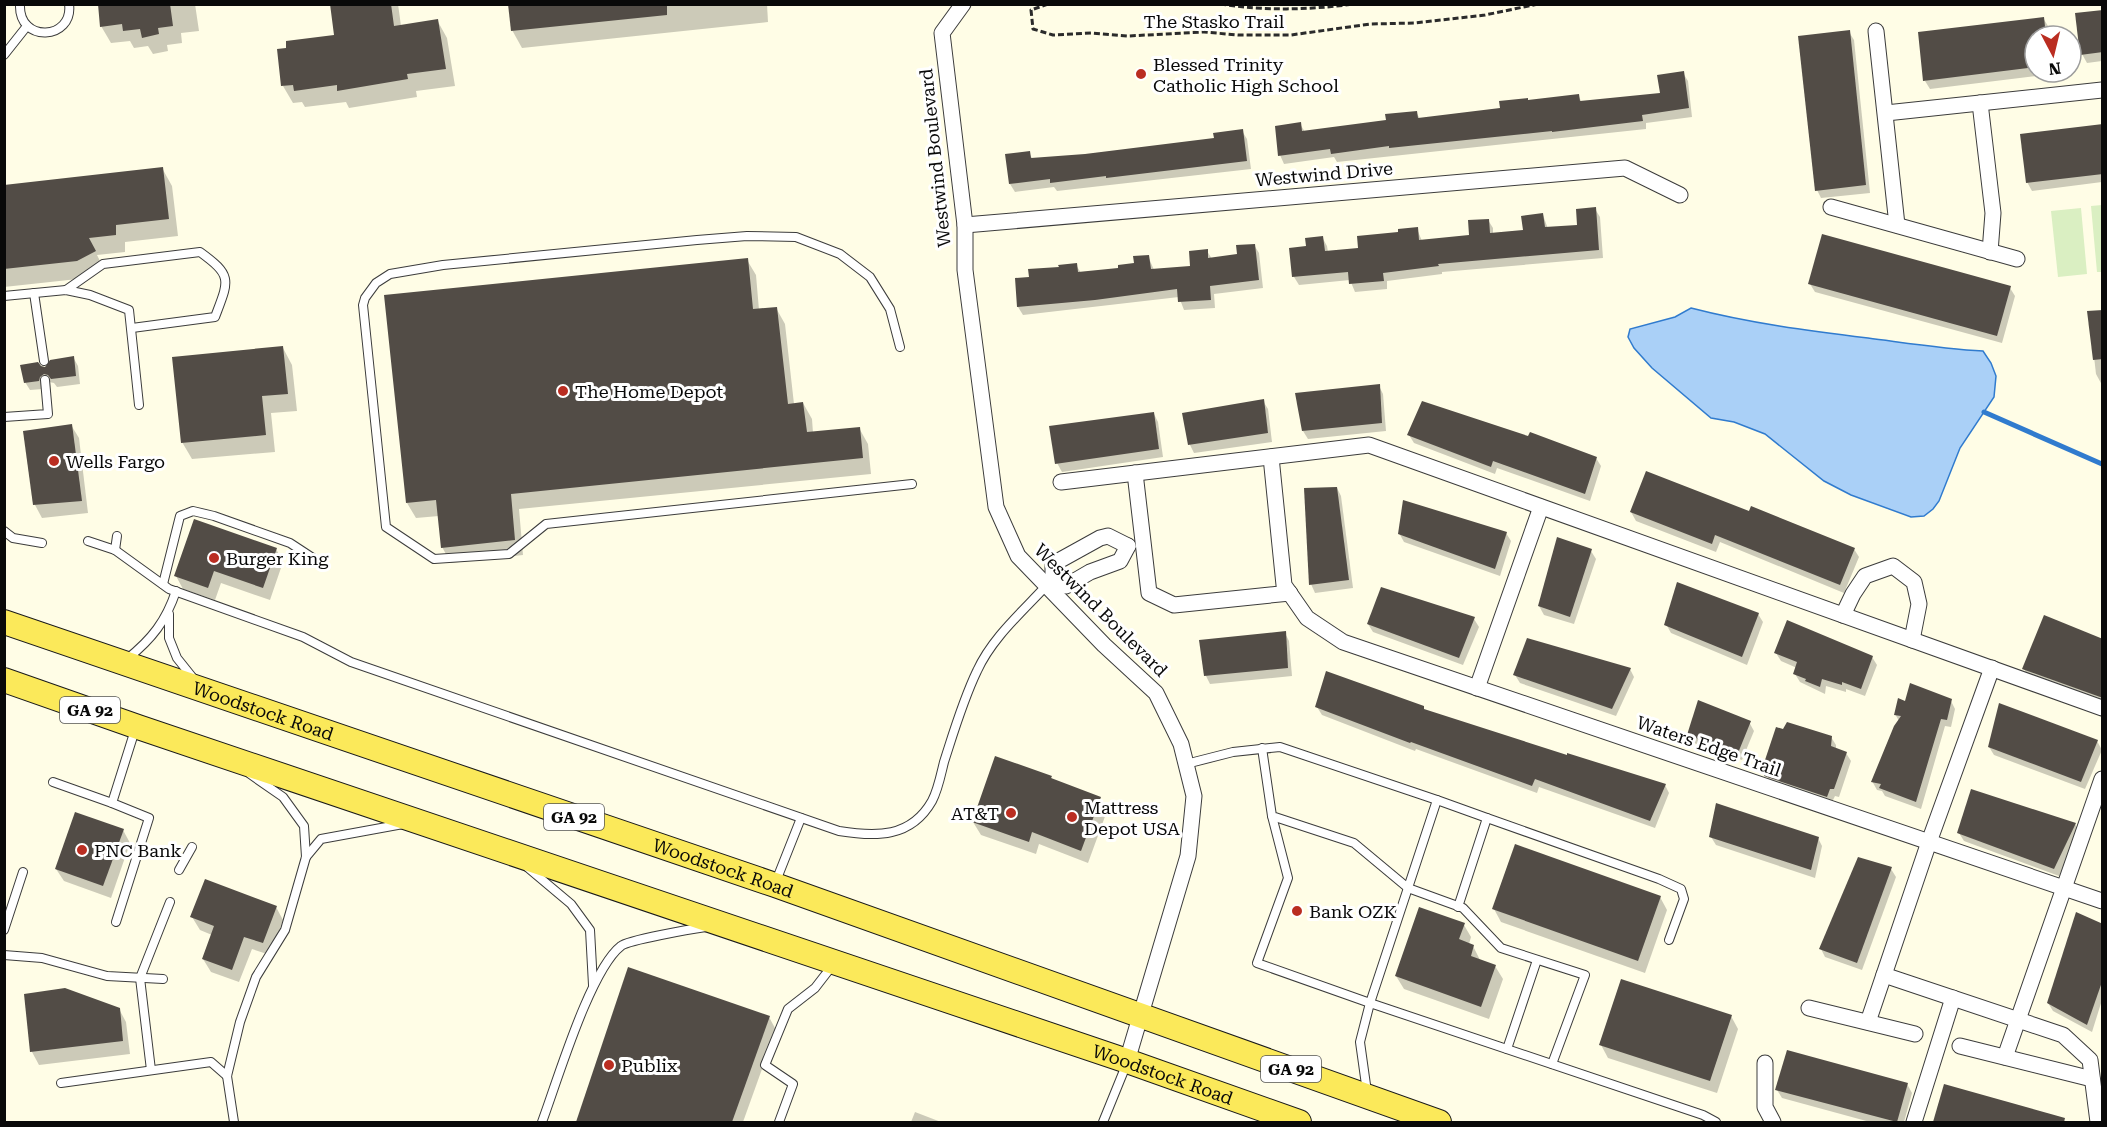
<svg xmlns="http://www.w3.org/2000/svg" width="2107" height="1127" viewBox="0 0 2107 1127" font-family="'Roboto Serif',serif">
<rect width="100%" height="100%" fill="#fffde6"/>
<g fill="#daefc2">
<path d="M 2102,205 L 2102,272 L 2097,272 L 2091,206 Z"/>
<path d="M 2081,208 L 2087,274 L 2058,277 L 2051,211 Z"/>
</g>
<path fill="#aad0f7" stroke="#307bce" stroke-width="1.5" d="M 1691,308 C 1749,323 1809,331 1868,338 C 1907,343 1945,349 1983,351 L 1991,363 L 1996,376 L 1994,397 L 1960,448 L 1939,501 L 1933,509 L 1924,516 L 1911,517 L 1851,495 L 1824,481 L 1765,434 L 1734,422 L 1711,418 L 1652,368 L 1634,348 L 1628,337 L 1630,329 L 1675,317 Z"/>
<g fill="#0003">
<path d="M 100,4 L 195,4 L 199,31 L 181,33 L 182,43 L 167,45 L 168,51 L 153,54 L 148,46 L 134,48 L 130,41 L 111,43 L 101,26 Z"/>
<path d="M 331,4 L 398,4 L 401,26 L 437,20 L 447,38 L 455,86 L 416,91 L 417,97 L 349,108 L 346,102 L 305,107 L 302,102 L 293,103 L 283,86 L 335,36 Z"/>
<path d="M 509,4 L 767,4 L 768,22 L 522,48 L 512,30 Z"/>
<path d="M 2102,12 L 2102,61 L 2087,63 L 2082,54 Z"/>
<path d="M 2043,18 L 2048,26 L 2049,36 L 2035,36 L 2035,72 L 2053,72 L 2053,74 L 1930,89 L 1925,81 Z"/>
<path d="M 1849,32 L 1854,40 L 1870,193 L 1821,198 L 1817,190 Z"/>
<path d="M 1683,73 L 1688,81 L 1692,117 L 1646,123 L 1646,129 L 1337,162 L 1334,157 L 1284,164 L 1280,155 L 1300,124 L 1305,132 L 1387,121 L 1416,112 L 1420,119 L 1501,109 L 1528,102 L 1578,95 L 1582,103 L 1661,94 Z"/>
<path d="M 2102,125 L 2102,182 L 2032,191 L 2027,182 Z"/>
<path d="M 1242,131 L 1247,139 L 1251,169 L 1057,191 L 1054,187 L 1015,192 L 1010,184 L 1029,153 L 1033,160 L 1085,155 L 1216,139 Z"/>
<path d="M 162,168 L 172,186 L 178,236 L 125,242 L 125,252 L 97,255 L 104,269 L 87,278 L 4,287 L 4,186 Z"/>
<path d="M 1595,209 L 1600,217 L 1603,258 L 1442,272 L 1442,274 L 1387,281 L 1387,289 L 1355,292 L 1350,280 L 1299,285 L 1294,277 L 1291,249 L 1308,247 L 1322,237 L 1327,246 L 1328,252 L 1360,249 L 1417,229 L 1422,241 L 1470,237 L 1488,220 L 1493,228 L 1493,234 L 1524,231 L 1543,215 L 1548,229 L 1579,226 Z"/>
<path d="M 1254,245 L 1259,253 L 1263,288 L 1214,294 L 1215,308 L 1184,310 L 1179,297 L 1023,315 L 1018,307 L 1016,280 L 1030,279 L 1076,265 L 1081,273 L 1120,269 L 1136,264 L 1148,256 L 1154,270 L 1191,267 L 1207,251 L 1212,259 L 1239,255 Z"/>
<path d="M 747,260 L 756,275 L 759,310 L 776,308 L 785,324 L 794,404 L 803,403 L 812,419 L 813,433 L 859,428 L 868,444 L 871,474 L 519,509 L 523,555 L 451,563 L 442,547 L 439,516 L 416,518 L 407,503 Z"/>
<path d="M 1810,284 L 2010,288 L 2015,296 L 2002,343 L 1815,292 Z"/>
<path d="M 2102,311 L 2102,385 L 2096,374 L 2089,313 Z"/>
<path d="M 283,348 L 292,365 L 297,411 L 271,413 L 275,452 L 192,459 L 182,442 Z"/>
<path d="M 73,357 L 78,366 L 80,384 L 57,387 L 54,383 L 49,382 L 44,385 L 43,389 L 30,390 L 25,382 L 46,368 Z"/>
<path d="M 1379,386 L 1383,394 L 1386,431 L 1308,439 L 1303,431 Z"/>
<path d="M 1263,401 L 1268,409 L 1272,442 L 1194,453 L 1190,445 L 1184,414 Z"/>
<path d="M 1154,414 L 1158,422 L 1163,457 L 1062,472 L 1057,463 Z"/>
<path d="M 71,425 L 79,438 L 88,513 L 42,518 L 35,505 L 24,433 Z"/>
<path d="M 1409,435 L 1596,458 L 1601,466 L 1590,501 L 1497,468 L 1495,474 L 1414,443 Z"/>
<path d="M 1337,488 L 1341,496 L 1353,588 L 1315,593 L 1311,584 Z"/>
<path d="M 1631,512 L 1750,513 L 1854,549 L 1859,557 L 1844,593 L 1720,542 L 1716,552 L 1636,521 Z"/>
<path d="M 1399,533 L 1506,533 L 1511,541 L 1500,576 L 1404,542 Z"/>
<path d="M 276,549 L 283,562 L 270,600 L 221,583 L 215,600 L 183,589 L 176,576 Z"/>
<path d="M 1591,551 L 1596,559 L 1574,624 L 1544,615 L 1539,606 Z"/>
<path d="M 1758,614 L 1763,622 L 1747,665 L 1671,633 L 1666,624 Z"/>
<path d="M 1474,619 L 1479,627 L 1463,665 L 1373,632 L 1368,624 Z"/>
<path d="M 1285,633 L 1289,641 L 1292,676 L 1210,684 L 1206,676 L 1201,642 Z"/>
<path d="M 2102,641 L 2102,704 L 2028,677 L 2024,669 Z"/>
<path d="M 1776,653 L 1872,657 L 1877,665 L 1865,696 L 1846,689 L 1846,692 L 1826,686 L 1825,694 L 1800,682 L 1795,674 L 1797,668 L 1781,661 Z"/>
<path d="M 1630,669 L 1634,677 L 1616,716 L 1520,683 L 1515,675 Z"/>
<path d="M 1951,701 L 1955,709 L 1951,727 L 1945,726 L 1921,809 L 1885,796 L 1882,791 L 1877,790 L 1872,781 L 1899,721 L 1895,714 L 1906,703 Z"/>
<path d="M 1317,707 L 1423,708 L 1425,711 L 1568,757 L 1665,785 L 1669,793 L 1655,828 L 1539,787 L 1537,793 L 1416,749 L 1415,751 L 1322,715 Z"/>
<path d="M 1749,722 L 1754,731 L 1742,760 L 1694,743 L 1689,735 Z"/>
<path d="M 1831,737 L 1836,745 L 1836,749 L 1846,753 L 1851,761 L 1839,797 L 1835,796 L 1831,804 L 1771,784 L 1766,775 L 1768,768 L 1766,763 Z"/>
<path d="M 2097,741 L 2102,750 L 2085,789 L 1994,755 L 1989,747 Z"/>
<path d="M 1051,777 L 1053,781 L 1100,799 L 1107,811 L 1088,863 L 1039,844 L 1036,854 L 981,835 L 973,822 Z"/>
<path d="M 2075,824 L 2080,833 L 2059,876 L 1964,841 L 1959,833 Z"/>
<path d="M 123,830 L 130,843 L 111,898 L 64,881 L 56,869 Z"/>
<path d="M 1711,837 L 1818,838 L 1822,846 L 1815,878 L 1716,845 Z"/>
<path d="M 1891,869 L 1896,877 L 1862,970 L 1825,957 L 1821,949 Z"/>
<path d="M 1660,897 L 1667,910 L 1645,973 L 1501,922 L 1494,909 Z"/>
<path d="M 276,907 L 283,920 L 270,955 L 252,949 L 239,982 L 211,972 L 203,959 L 212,935 L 200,930 L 192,917 Z"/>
<path d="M 1464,925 L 1471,937 L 1469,944 L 1473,946 L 1480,960 L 1495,966 L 1503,979 L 1489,1019 L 1404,989 L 1396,976 Z"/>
<path d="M 2102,925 L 2102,1000 L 2092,1032 L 2053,1011 L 2048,1003 Z"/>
<path d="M 629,969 L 769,1017 L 776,1030 L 743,1122 L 577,1122 Z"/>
<path d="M 26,995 L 119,1009 L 126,1022 L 130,1054 L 39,1065 L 32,1052 Z"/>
<path d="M 1731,1016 L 1738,1029 L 1717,1093 L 1608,1058 L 1601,1045 Z"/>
<path d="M 1907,1084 L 1912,1093 L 1904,1122 L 1870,1122 L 1782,1098 L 1777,1090 Z"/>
<path d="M 1945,1086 L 2064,1120 L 2066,1122 L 1934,1122 Z"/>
<path d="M 915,1112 L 941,1122 L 911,1122 Z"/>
</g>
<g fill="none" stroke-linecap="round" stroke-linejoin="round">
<path stroke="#307bce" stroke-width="5" d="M 1984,412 L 2102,464"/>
</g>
<g fill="#524c46">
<path d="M 98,4 L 170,4 L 173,26 L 158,28 L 159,34 L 142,38 L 140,29 L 123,31 L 122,24 L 100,27 Z"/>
<path d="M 330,4 L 391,4 L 394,26 L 438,19 L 446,69 L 407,74 L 408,79 L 337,91 L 337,85 L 294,91 L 293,85 L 281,86 L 277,49 L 286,48 L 286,41 L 334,35 Z"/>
<path d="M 508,4 L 667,4 L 667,15 L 511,31 Z"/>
<path d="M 2103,10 L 2103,52 L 2080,55 L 2075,13 Z"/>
<path d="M 2044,17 L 2046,36 L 2035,36 L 2035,67 L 1923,81 L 1918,32 Z"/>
<path d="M 1850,30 L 1866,185 L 1815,191 L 1798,36 Z"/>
<path d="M 1684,71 L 1689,108 L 1642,115 L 1643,121 L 1552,132 L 1552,131 L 1389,148 L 1389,146 L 1331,154 L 1330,149 L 1278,156 L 1275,126 L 1301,122 L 1302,131 L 1386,120 L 1385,114 L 1417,111 L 1418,118 L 1500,108 L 1499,101 L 1528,98 L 1528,100 L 1579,94 L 1580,101 L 1660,93 L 1657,75 Z"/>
<path d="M 2103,124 L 2103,174 L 2026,183 L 2020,134 Z"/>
<path d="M 1243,129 L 1247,161 L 1106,178 L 1106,176 L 1050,183 L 1050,179 L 1009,184 L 1005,154 L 1030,151 L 1031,158 L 1085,154 L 1214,138 L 1213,133 Z"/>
<path d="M 163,167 L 169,219 L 116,225 L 116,235 L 89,238 L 96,251 L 77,261 L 4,269 L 4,185 Z"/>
<path d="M 1596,207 L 1599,250 L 1438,264 L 1439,266 L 1383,273 L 1384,281 L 1349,284 L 1348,272 L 1292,277 L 1289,248 L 1306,246 L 1305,238 L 1323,236 L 1325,251 L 1358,248 L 1357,236 L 1398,232 L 1398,229 L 1418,227 L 1419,240 L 1469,235 L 1468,220 L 1489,219 L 1490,233 L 1523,230 L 1521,216 L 1543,213 L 1545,227 L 1577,225 L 1576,209 Z"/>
<path d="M 1822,234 L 2011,286 L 1997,336 L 1808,284 Z"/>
<path d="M 1255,244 L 1259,280 L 1210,286 L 1211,300 L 1178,302 L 1177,289 L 1095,300 L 1017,307 L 1015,278 L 1029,277 L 1028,269 L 1059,267 L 1058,265 L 1077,263 L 1078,272 L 1118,268 L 1118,265 L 1134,263 L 1133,256 L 1149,255 L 1151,269 L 1190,266 L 1189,251 L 1208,249 L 1208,258 L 1237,254 L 1236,245 Z"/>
<path d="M 748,258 L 753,309 L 777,307 L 788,404 L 803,402 L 807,432 L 860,427 L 863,458 L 511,494 L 515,540 L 441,548 L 436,500 L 406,503 L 384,295 Z"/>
<path d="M 2103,310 L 2103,359 L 2093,360 L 2087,311 Z"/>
<path d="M 283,346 L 288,394 L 262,396 L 266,435 L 181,443 L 172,357 Z"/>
<path d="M 74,356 L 76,376 L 51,379 L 48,375 L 44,374 L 40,377 L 39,381 L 24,383 L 20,365 L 38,362 L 41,366 L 45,367 L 50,360 Z"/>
<path d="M 1380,384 L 1382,423 L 1302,431 L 1295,393 Z"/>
<path d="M 1264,399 L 1268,433 L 1188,445 L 1182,413 Z"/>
<path d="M 1422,401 L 1528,436 L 1530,432 L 1597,457 L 1585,494 L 1493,461 L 1491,467 L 1407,435 Z"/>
<path d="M 1154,412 L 1159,449 L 1055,464 L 1049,426 Z"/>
<path d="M 72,424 L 82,501 L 33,505 L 23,431 Z"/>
<path d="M 1646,471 L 1749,511 L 1751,506 L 1855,548 L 1840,585 L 1715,535 L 1712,544 L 1630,512 Z"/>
<path d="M 1337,487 L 1349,580 L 1309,585 L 1304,488 Z"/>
<path d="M 1403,500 L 1507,532 L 1495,569 L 1398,534 Z"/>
<path d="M 194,519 L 277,548 L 263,588 L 214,571 L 208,588 L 174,576 Z"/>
<path d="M 1557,537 L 1592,549 L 1570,617 L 1538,606 Z"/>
<path d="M 1677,582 L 1759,613 L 1742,657 L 1664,625 Z"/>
<path d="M 1381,587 L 1475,617 L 1459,658 L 1367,624 Z"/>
<path d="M 2044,615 L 2103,639 L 2103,698 L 2022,669 Z"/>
<path d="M 1787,620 L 1873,656 L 1861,689 L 1842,682 L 1842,685 L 1822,679 L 1820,687 L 1805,681 L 1806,679 L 1793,674 L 1797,662 L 1774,653 Z"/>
<path d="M 1286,631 L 1288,668 L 1204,676 L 1199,640 Z"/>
<path d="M 1527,638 L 1631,668 L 1612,709 L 1513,675 Z"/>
<path d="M 1326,671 L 1424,706 L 1424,709 L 1567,755 L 1567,753 L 1666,784 L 1650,821 L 1535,779 L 1532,786 L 1411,742 L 1410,743 L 1315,707 Z"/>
<path d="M 1910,683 L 1952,699 L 1947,720 L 1941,719 L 1916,802 L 1879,788 L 1881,784 L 1871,782 L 1894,726 L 1901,716 L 1894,715 L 1898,698 L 1905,701 Z"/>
<path d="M 1698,700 L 1751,721 L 1738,753 L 1687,735 Z"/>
<path d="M 1999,703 L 2098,740 L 2081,782 L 1988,747 Z"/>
<path d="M 1787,722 L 1832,736 L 1831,746 L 1847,752 L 1834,789 L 1830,789 L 1827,797 L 1764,776 L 1767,765 L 1764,763 L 1776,727 L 1783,729 Z"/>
<path d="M 995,756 L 1052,776 L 1051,778 L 1101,797 L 1081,851 L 1032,832 L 1029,842 L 972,822 Z"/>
<path d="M 1971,789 L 2076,823 L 2054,869 L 1957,833 Z"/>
<path d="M 1716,803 L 1819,837 L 1811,870 L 1709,837 Z"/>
<path d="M 75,812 L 124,829 L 103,886 L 55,869 Z"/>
<path d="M 1515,844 L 1661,896 L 1638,961 L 1492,909 Z"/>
<path d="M 1858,857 L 1892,867 L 1857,963 L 1819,949 Z"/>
<path d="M 205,879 L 277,906 L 263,943 L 244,937 L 232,970 L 202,959 L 214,926 L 190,917 Z"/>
<path d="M 1419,907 L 1465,923 L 1459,939 L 1474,945 L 1471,956 L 1496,965 L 1481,1007 L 1395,976 Z"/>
<path d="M 2076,912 L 2103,924 L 2103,979 L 2087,1025 L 2047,1003 Z"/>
<path d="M 628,967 L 770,1016 L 732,1122 L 576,1122 Z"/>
<path d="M 1621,979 L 1732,1015 L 1710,1081 L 1599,1045 Z"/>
<path d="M 65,988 L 120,1008 L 123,1041 L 30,1052 L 24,994 Z"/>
<path d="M 1787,1050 L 1908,1083 L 1897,1122 L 1775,1090 Z"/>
<path d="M 1944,1084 L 2065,1118 L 2064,1122 L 1933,1122 Z"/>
</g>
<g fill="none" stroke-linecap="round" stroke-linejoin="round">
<defs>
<g id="service">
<path d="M 20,4 C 18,44 74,40 69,4"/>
<path d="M 4,55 L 27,26"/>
<path d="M 66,290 L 103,264 L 200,252 C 233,276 229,280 215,317 L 132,328"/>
<path d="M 34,293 L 44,361"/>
<path d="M 4,296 L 66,290 L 90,295 L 129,310 L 139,405"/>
<path d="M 900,347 L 890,309 L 870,277 L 840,254 L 796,237 L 747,236 L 697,240 L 443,265 L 390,274 L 376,283 L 365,298 L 363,305 L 386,527 L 434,559 L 509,554 L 546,524 L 912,484"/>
<path d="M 4,417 L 48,414 L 45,380"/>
<path d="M 4,531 L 13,538 L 42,543"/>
<path d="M 88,541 L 115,550 L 169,589 L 303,637 L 351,662 L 839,831 C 876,837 911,838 932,801 C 938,790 941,774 944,762 C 954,731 963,700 977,671 C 992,638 1021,613 1046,586"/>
<path d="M 115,550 L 117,536"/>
<path d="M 163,584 L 180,516 L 193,511 L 214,516 L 290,543 L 322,564"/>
<path d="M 169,614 L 169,638 L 177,658 L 193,678"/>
<path d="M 127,659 C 152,639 166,621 176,591"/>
<path d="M 1262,748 L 1272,816 L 1354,843 L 1408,888 L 1463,908 L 1501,948 L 1585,975 L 1552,1064"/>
<path d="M 1186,764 L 1233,752 L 1280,747 L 1437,800 L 1370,1003 L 1257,963 L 1288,878 L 1272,816"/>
<path d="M 53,782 L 112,803 L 149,818 L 116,922"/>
<path d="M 1437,800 L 1487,818 L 1458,907"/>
<path d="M 112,803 L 135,730"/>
<path d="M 1487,818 L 1659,879 L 1681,889 L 1684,899 L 1669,940"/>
<path d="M 306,857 L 321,839 L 403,824"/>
<path d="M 527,867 L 571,904 L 590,930 L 593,985"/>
<path d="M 179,870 L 192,847"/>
<path d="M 776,881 L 801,818"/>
<path d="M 4,930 L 23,872"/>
<path d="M 4,955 L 42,958 L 107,976 L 163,979"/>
<path d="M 1507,1049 L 1537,960"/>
<path d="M 151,1070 L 140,978 L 170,902"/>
<path d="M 61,1083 L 211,1062 L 227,1076"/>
<path d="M 1367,1092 L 1360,1042 L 1370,1003 L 1703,1115 L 1716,1122"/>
<path d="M 234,1122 L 227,1076 L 240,1022 L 256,977 L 285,930 L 306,857 L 304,826 L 283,797 L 250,774"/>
<path d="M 542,1122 C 557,1082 590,970 621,946 C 628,940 692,929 706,927"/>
<path d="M 779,1122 L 793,1084 L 765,1065 L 788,1009 L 815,988 L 832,966"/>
<path d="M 1103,1122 L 1127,1063"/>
</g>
<g id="minor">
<path d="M 963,4 L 942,33 L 965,225 L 965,270 L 996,507 L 1018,556 L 1104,645 L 1156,693 L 1181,744 L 1194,796 L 1188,856 L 1127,1061"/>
<path d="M 1876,31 L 1897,225"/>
<path d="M 1980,103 L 1993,213 L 1990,252"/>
<path d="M 1886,113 L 2102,90"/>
<path d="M 1831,207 L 2017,259"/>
<path d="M 965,225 L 1625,168 L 1680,195"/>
<path d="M 1271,457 L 1284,585 L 1307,618 L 1343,642 L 2102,901"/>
<path d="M 1135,473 L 1149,593 L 1174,605 L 1290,593"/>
<path d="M 1061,482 L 1369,445 L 2102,708"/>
<path d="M 1053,580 L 1053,564 L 1100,538 L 1108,536 L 1128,546"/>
<path d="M 1053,580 L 1066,586 L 1090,572 L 1120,561 L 1128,546"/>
<path d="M 1843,615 L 1853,594 L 1865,576 L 1893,566 L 1914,582 L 1919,604 L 1912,640"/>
<path d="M 1477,688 L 1541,507"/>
<path d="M 1884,975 L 2063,1035 L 2090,1060 L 2098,1122"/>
<path d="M 1809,1008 L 1915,1034"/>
<path d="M 1868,1022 L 1929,842 L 1992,668"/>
<path d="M 1960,1046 L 2092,1079"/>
<path d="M 2005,1057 L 2102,779"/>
<path d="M 1765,1063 L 1765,1107 L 1773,1122"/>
<path d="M 1914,1122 L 1953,998"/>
</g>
<g id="primary">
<path id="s1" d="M 4,622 L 775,885 L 1439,1122"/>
<path id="s2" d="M 4,680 L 138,727 L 1127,1061 L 1299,1122"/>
</g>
</defs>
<use href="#service" stroke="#3c3c3c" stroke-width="10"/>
<use href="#minor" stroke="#3c3c3c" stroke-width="17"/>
<use href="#primary" stroke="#1a1a1a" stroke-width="26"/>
<g stroke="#2b2b2b" stroke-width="3" stroke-dasharray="6 3" stroke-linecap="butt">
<path d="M 1048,4 L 1031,10 L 1033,29 L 1053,35 L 1091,33 L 1128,36 L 1204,32 L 1238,35 L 1291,35 L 1370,24 L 1415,23 L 1485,15 L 1538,4"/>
<path d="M 1220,4 C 1267,11 1307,10 1354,4"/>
</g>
<use href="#service" stroke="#fff" stroke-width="8"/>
<use href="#minor" stroke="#fff" stroke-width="15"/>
<use href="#primary" stroke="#fbe95a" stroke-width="24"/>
</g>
<g fill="#ba2d21" stroke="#fff" stroke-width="2">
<circle cx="1141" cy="74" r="6"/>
<circle cx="563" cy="391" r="6"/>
<circle cx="54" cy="461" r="6"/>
<circle cx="214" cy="558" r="6"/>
<circle cx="1011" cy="813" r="6"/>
<circle cx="1072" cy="817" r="6"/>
<circle cx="82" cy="850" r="6"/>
<circle cx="1297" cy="911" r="6"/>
<circle cx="609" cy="1065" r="6"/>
</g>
<g text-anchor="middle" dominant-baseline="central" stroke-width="6" stroke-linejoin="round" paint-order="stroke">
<g fill="#fff" stroke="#535353" stroke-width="1.5">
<rect x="60" y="697" width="60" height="26" rx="4.5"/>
<rect x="544" y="804" width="60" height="26" rx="4.5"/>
<rect x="1261" y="1056" width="60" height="26" rx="4.5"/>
</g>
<g font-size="16" font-weight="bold" fill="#090909">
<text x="90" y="710">GA 92</text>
<text x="574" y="817">GA 92</text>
<text x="1291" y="1069">GA 92</text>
</g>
<g font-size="18" fill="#090909" stroke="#fff">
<text x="1214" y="21">The Stasko Trail</text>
<text transform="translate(935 158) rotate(-96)">Westwind Boulevard</text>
<text transform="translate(1324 174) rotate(-5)">Westwind Drive</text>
<text transform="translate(1101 610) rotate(45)">Westwind Boulevard</text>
<text stroke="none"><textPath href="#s1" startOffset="274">Woodstock Road</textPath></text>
<text transform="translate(1709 746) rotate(19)">Waters Edge Trail</text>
<text stroke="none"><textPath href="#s1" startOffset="760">Woodstock Road</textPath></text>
<text stroke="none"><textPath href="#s2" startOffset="1224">Woodstock Road</textPath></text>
</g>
<g font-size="18" fill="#090909" stroke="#fff" text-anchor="start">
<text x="1153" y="64">Blessed Trinity<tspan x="1153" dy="21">Catholic High School</tspan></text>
<text x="575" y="391">The Home Depot</text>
<text x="66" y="461">Wells Fargo</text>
<text x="226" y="558">Burger King</text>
<text x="1084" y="807">Mattress<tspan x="1084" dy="21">Depot USA</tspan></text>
<text x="999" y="813" text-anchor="end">AT&amp;T</text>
<text x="94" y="850">PNC Bank</text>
<text x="1309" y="911">Bank OZK</text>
<text x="621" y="1065">Publix</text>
</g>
</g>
<rect width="2107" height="1127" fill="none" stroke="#090909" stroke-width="12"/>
<g transform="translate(2053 54) rotate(173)"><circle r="28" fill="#ffffff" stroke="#9d9d9d" stroke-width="1.5"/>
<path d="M0-4.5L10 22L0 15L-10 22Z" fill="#ba2d21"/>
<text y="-9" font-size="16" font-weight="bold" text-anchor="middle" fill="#090909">N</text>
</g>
</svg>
